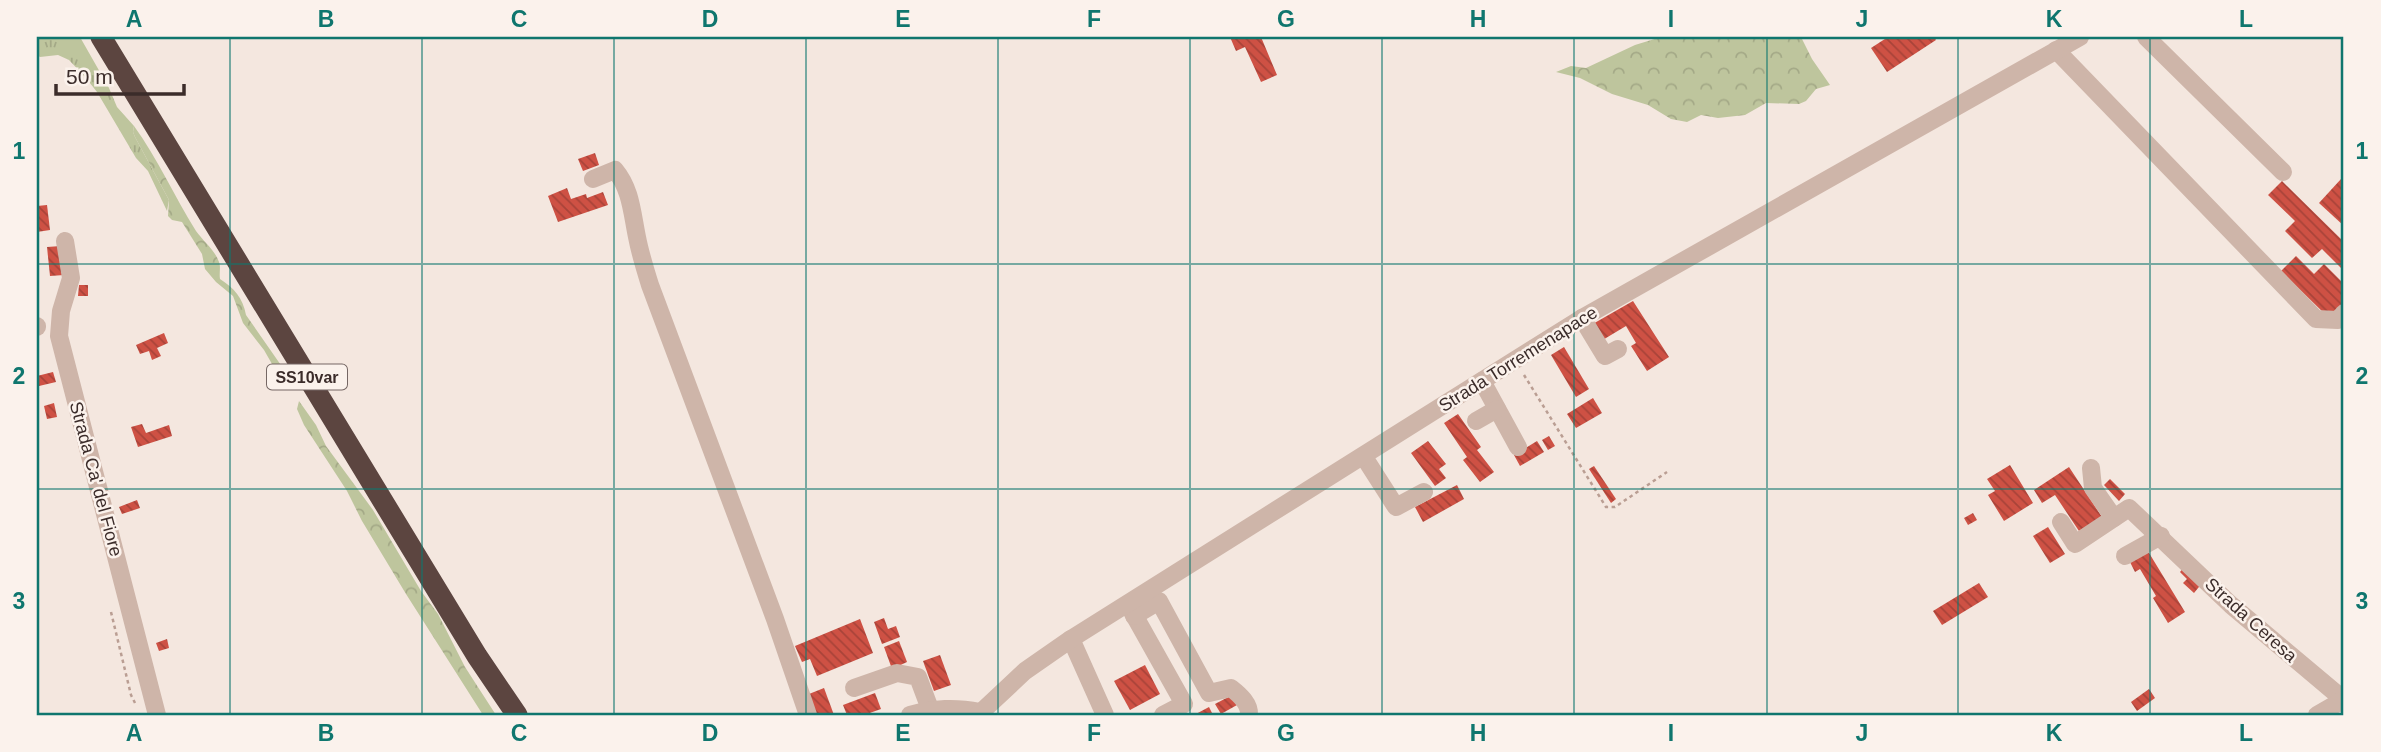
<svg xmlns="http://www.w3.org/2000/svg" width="2381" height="752" viewBox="0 0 2381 752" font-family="Helvetica,sans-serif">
<defs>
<pattern id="grass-tufts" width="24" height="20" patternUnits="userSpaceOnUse" patternTransform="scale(1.75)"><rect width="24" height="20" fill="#bec59d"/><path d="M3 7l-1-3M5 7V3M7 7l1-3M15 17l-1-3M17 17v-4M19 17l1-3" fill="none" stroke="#a4a987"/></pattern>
<pattern id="forest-crowns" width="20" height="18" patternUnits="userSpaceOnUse" patternTransform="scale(1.75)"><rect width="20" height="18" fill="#bec59d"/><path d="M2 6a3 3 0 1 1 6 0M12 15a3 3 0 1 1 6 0" fill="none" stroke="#a4a987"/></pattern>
<pattern id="building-back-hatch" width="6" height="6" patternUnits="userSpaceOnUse" patternTransform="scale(1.75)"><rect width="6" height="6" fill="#ce5144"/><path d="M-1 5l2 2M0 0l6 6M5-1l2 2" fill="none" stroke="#a84339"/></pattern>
</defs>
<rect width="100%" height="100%" fill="#f4e7df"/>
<path fill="url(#grass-tufts)" d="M 37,37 L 80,37 L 109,88 L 117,107 L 134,126 L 133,132 L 135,137 L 169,200 L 167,211 L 148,171 L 136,158 L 97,92 L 86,78 L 69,60 L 58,55 L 40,57 L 37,55 Z"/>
<g fill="url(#forest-crowns)">
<path d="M 1661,37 L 1801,37 L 1812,59 L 1830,85 L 1816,89 L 1806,101 L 1799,104 L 1766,103 L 1745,115 L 1718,118 L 1701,115 L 1687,122 L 1671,119 L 1648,105 L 1612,94 L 1580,78 L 1556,72 L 1571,66 L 1586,68 L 1635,45 Z"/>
<path d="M 134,126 C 158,159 174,196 196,231 C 203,241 215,250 219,262 C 221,267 219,273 220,279 C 234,288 243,298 246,315 L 285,371 L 287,382 L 284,385 L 264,350 L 243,323 L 233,296 L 216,282 L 205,269 L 202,254 L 182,222 L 172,220 L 168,216 L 169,200 L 135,137 L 133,132 Z"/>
<path d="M 299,401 L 316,425 L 326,446 L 373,510 L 421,591 L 438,614 L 465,667 L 496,715 L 483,715 L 406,594 L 362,521 L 347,491 L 304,425 L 297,409 Z"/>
</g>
<g fill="url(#building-back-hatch)">
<path d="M 1230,37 L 1261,37 L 1277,75 L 1261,82 L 1245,47 L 1236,51 Z"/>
<path d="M 1888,37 L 1934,37 L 1936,40 L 1887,72 L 1871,48 Z"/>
<path d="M 595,153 L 599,165 L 583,171 L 578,159 Z"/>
<path d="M 2341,179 L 2344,182 L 2344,226 L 2319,203 Z"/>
<path d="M 2282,181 L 2344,242 L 2344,271 L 2322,249 L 2312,258 L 2285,231 L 2295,221 L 2268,195 Z"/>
<path d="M 567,188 L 571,199 L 586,194 L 587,198 L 603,192 L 608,205 L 558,222 L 548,196 Z"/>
<path d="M 47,205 L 50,230 L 37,232 L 37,206 Z"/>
<path d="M 61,246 L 64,275 L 50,276 L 47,247 Z"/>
<path d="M 2296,256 L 2314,274 L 2324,264 L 2344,284 L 2344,302 L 2329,318 L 2281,271 Z"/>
<path d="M 79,285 L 88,285 L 88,296 L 78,296 Z"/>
<path d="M 1633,301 L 1669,357 L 1647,371 L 1631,346 L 1636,343 L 1626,326 L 1601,341 L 1591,325 Z"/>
<path d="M 164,333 L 168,343 L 157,348 L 161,356 L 152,360 L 149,351 L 140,354 L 136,345 Z"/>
<path d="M 1564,347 L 1589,389 L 1576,397 L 1551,355 Z"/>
<path d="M 53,372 L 56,382 L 39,386 L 37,376 Z"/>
<path d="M 1593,398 L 1602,413 L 1576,428 L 1567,414 Z"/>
<path d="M 54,403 L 57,417 L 47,419 L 44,406 Z"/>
<path d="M 1458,414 L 1481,447 L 1477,450 L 1494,472 L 1480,482 L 1463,460 L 1467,457 L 1444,423 Z"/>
<path d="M 142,424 L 146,433 L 169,425 L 172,436 L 138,447 L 131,427 Z"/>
<path d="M 1549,436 L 1555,446 L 1548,450 L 1542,440 Z"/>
<path d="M 1428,441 L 1446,464 L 1439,469 L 1446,478 L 1435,486 L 1411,453 Z"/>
<path d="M 1537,441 L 1544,452 L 1520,466 L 1514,455 Z"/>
<path d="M 2010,465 L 2033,503 L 2004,521 L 1988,495 L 1995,491 L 1987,479 Z"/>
<path d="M 1594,466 L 1616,499 L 1611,503 L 1589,469 Z"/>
<path d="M 2069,467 L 2102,517 L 2079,531 L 2055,495 L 2042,503 L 2034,490 Z"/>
<path d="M 2110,479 L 2125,494 L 2119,501 L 2104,485 Z"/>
<path d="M 1457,485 L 1464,499 L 1423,522 L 1415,507 Z"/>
<path d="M 137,500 L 140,508 L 122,514 L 119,507 Z"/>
<path d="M 1973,513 L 1977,520 L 1968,525 L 1964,518 Z"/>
<path d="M 2048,527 L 2065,554 L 2050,563 L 2033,536 Z"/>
<path d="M 2146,548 L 2185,612 L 2168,623 L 2153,598 L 2156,596 L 2140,569 L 2135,572 L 2128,558 Z"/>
<path d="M 2185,566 L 2203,582 L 2194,593 L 2183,583 L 2187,579 L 2180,572 Z"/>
<path d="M 1979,583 L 1988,597 L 1942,625 L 1933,611 Z"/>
<path d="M 884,618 L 888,629 L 896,626 L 900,637 L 882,644 L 874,622 Z"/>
<path d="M 860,619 L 873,653 L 817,676 L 810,659 L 802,662 L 795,646 Z"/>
<path d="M 167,639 L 169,648 L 159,651 L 156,643 Z"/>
<path d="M 899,641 L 907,662 L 892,669 L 884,647 Z"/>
<path d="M 940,655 L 951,685 L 934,691 L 923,661 Z"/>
<path d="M 1145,665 L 1160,694 L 1130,710 L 1114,681 Z"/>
<path d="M 824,688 L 834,715 L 816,715 L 809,694 Z"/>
<path d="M 2149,689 L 2155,698 L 2137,711 L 2131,702 Z"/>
<path d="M 875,693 L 881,709 L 864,715 L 847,715 L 843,705 Z"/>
<path d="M 1232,695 L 1237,705 L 1221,714 L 1215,704 Z"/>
<path d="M 1209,707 L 1213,715 L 1194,715 Z"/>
</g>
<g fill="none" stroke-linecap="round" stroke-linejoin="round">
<g stroke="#ba9e93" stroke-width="2.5" stroke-dasharray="3.5 3.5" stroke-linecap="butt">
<path d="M 1524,375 L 1606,507 L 1615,507 L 1667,472"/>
<path d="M 111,612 L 131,695 L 135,703"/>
</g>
<g stroke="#ceb5a9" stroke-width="18">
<path d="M 2146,37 L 2283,172"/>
<path d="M 2056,50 L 2316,319 L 2338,320 L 2344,313"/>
<path d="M 593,179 L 615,170 C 631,189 632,213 637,237 C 640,253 645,269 650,285 L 775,619 L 808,715"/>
<path d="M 65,241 L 71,278 L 61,311 L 59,336 L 157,715"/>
<path d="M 1582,318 L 1605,356 L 1618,349"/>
<path d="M 37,326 L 37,327"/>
<path d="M 1482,381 L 1518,447"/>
<path d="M 1476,421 L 1497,409"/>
<path d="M 1364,457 L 1396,507 L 1424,492"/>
<path d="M 2091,468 L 2093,488 L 2114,518"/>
<path d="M 2061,522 L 2075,544 L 2129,508 L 2231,605 L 2344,700"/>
<path d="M 2125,556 L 2161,536"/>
<path d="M 1129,606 L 1184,704 L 1163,715"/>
<path d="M 1134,616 L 1159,601 L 1209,693 L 1231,688 C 1240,695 1250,704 1249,715"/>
<path d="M 1071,639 L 1105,715"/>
<path d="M 854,688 L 897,673 L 918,677 L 930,709"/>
<path d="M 910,715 C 935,708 955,707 980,712"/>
<path d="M 978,715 L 1025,671 L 1071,639 L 1582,318 L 2080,37"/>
<path d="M 2317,715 L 2343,700"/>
</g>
<path stroke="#5c4540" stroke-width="21" d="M 101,37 L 477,656 L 517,715"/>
</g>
<path fill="none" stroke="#0f766e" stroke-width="2" stroke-opacity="0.55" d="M 230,37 L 230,715M 422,37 L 422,715M 614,37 L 614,715M 806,37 L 806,715M 998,37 L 998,715M 1190,37 L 1190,715M 1382,37 L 1382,715M 1574,37 L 1574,715M 1767,37 L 1767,715M 1958,37 L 1958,715M 2150,37 L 2150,715M 37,264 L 2344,264M 37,489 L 2344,489"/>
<g text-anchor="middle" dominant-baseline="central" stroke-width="5" stroke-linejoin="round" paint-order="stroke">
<rect fill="#fbf2ec" stroke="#756764" stroke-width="2" x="267" y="364.5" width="80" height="25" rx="5"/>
<g font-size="16" font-weight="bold" fill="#3b2c2a">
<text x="307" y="377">SS10var</text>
</g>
<g font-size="18" fill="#3b2c2a" stroke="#fbf2ec">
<text transform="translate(1518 359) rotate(-32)">Strada Torremenapace</text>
<text transform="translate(96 479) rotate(75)">Strada Ca' del Fiore</text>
<text transform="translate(2251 620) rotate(42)">Strada Ceresa</text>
</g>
</g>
<rect width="2381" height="752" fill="none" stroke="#fbf2ec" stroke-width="77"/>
<path d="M56 84v10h128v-10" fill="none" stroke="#3b2c2a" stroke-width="3.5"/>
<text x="66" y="84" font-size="21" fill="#3b2c2a" stroke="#fbf2ec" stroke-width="5" paint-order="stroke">50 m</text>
<rect x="38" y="38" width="2304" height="676" fill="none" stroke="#0f766e" stroke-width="2.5"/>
<g font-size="23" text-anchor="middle" font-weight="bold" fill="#0f766e">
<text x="134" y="27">A</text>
<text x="326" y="27">B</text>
<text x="519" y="27">C</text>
<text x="710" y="27">D</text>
<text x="903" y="27">E</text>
<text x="1094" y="27">F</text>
<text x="1286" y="27">G</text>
<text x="1478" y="27">H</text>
<text x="1671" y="27">I</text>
<text x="1862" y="27">J</text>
<text x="2054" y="27">K</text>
<text x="2246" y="27">L</text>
<text x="19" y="159">1</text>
<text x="2362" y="159">1</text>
<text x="19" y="384">2</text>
<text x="2362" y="384">2</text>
<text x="19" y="609">3</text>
<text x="2362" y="609">3</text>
<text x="134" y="741">A</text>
<text x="326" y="741">B</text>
<text x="519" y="741">C</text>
<text x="710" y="741">D</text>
<text x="903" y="741">E</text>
<text x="1094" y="741">F</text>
<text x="1286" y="741">G</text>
<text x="1478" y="741">H</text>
<text x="1671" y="741">I</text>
<text x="1862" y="741">J</text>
<text x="2054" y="741">K</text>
<text x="2246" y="741">L</text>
</g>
</svg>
